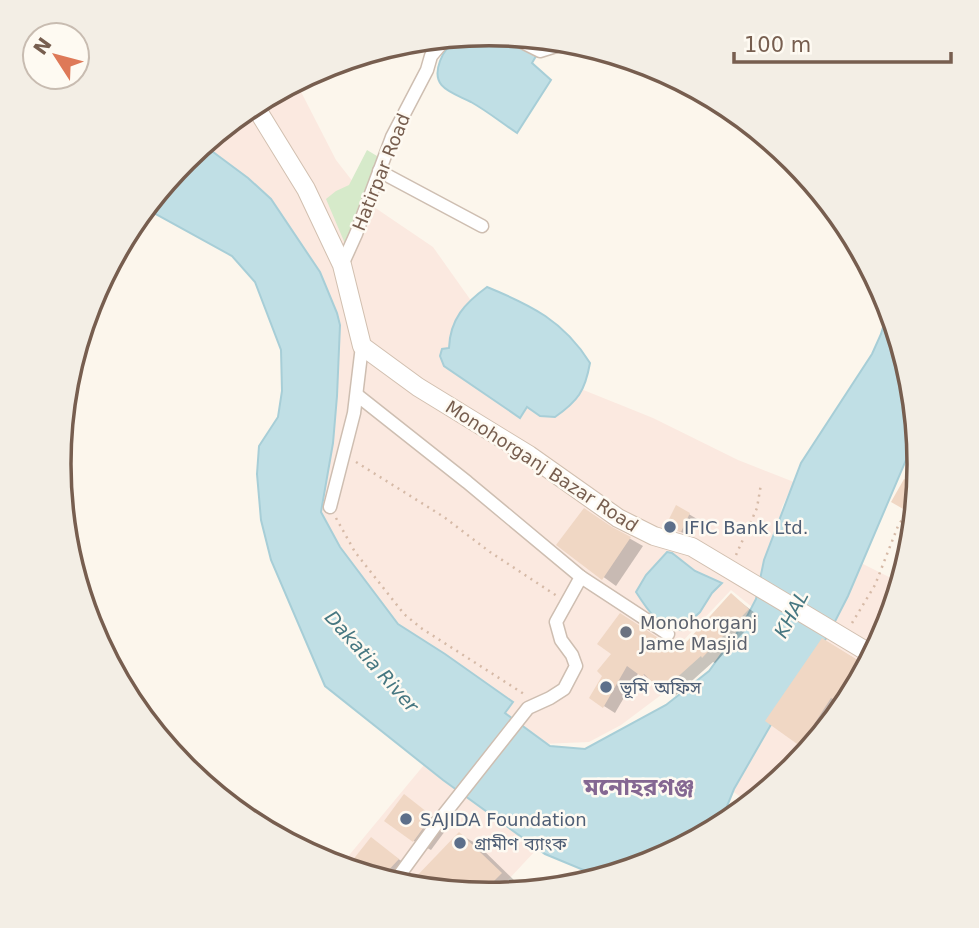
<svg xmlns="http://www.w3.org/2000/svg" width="979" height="928" viewBox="0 0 979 928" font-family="'DejaVu Sans','Noto Sans Bengali',sans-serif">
<rect width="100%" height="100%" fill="#fcf6ec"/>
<path fill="#fbe9e0" d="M 297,84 L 336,160 L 371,205 L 433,247 L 472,302 L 581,389 L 653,418 L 738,460 L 794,482 L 782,507 L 779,522 L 897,581 L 887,629 L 794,769 L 746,801 L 731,790 L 798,681 L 824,647 L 752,607 L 731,590 L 647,679 L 661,695 L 621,725 L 589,742 L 541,744 L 488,812 L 537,849 L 496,893 L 489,895 L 341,865 L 487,689 L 398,628 L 317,515 L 331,433 L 198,150 Z"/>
<path fill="#d6eaca" d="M 367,150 L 382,159 L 346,246 L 326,199 L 336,191 L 349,185 Z"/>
<g fill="#c0dfe5" stroke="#a7ced7" stroke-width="2">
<path d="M 490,33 L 499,35 L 536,56 L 532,63 L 551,80 L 517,133 C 502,123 487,111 471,102 C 451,92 430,88 440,61 C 448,38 469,37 490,33 Z"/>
<path d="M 205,146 L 248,178 L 271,199 L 320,272 L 337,313 L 340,325 L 337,396 L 333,443 L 321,512 L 340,547 L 398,624 L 445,654 L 513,702 L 505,713 L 550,746 L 585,749 L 666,705 L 709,671 L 742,626 L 756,599 L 764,560 L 801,463 L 872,354 L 881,334 L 889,307 L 915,439 L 848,596 L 827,637 L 784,702 L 734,789 L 723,816 L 654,862 L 593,874 L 545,854 L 443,780 L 325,686 L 271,560 L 261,520 L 257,474 L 259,446 L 278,417 L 282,391 L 281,350 L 255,282 L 232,256 L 150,211 L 185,159 Z"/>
<path d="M 487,287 C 531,305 564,321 590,363 C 585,391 578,401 555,417 L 540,416 L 527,407 L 520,418 L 444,366 L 440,356 L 442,349 L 449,348 C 450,319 465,303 487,287 Z"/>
<path d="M 667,552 L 672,553 L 695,571 L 722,583 L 712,593 L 700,612 L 681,630 C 655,622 650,614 636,592 L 646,575 Z"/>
</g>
<g fill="#0003">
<path d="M 905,482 L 916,488 L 911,511 L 894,501 Z"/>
<path d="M 677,507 L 697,519 L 689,535 L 667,527 Z"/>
<path d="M 620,533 L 643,546 L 616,586 L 558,544 Z"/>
<path d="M 731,595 L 759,616 L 715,663 L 713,662 L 675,696 L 639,672 L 615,713 L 604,706 L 605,676 L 664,643 L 681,650 Z"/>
<path d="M 822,640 L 864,664 L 808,748 L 801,744 Z"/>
<path d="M 404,797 L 448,827 L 431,850 L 414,841 Z"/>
<path d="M 459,834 L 477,844 L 518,884 L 512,890 L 489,895 L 415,880 Z"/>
<path d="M 371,840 L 410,867 L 401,877 L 362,869 Z"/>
</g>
<g fill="#f0d7c4">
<path d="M 904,479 L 916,486 L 914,494 L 905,510 L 891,502 Z"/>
<path d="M 676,505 L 690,513 L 681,532 L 665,527 Z"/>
<path d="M 584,508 L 612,527 L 631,537 L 602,580 L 556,545 Z"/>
<path d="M 731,593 L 749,609 L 702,658 L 701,656 L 662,691 L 644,674 L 642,677 L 627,666 L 603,708 L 589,698 L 602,676 L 597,671 L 611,654 L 597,644 L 620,613 L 663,641 L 671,642 L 681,648 Z"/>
<path d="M 822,638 L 864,664 L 839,702 L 831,698 L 800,746 L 765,721 Z"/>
<path d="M 404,794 L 432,816 L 413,842 L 384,821 Z"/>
<path d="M 459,832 L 502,873 L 482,893 L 413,880 Z"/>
<path d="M 371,837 L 399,859 L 385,874 L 359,869 L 352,861 Z"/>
</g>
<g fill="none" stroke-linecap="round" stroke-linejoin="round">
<defs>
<g id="street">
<path d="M 514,38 L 540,51 L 556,46"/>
<path d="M 379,171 L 482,226"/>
<path d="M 342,265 L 356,234 L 392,137 L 427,70 L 431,56 L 442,43"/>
<path d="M 357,395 L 467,482 L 581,577 L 668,634"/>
<path d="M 330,507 L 354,413 L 362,346"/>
<path d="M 398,877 L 438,822 L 528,708 L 550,698 L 564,689 L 576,666 L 572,655 L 561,640 L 556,622 L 581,577"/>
</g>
<path id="secondary" d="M 258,111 L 306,189 L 342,265 L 362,346 L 418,387 L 529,455 L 618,518 L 654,536 L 692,547 L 871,654"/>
</defs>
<use href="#street" stroke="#cebeb1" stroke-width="15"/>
<use href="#secondary" stroke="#d1bfaf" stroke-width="20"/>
<g stroke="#d6baa7" stroke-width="2.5" stroke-dasharray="2 5" stroke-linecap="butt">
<path d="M 356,462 L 444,517 L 490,552 L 557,596"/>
<path d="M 336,518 L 355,552 L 404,614 L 421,628 L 524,694"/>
<path d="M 736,555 L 757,508 L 761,484"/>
<path d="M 852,623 L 875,585 L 898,526 L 913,503"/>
</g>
<use href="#street" stroke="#fff" stroke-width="12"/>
<use href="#secondary" stroke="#fff" stroke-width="18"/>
</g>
<g fill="#5c6f8a" stroke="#fefaf2" stroke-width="2.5">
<circle cx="670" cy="527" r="7"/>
<circle cx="606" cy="687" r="7"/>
<circle cx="406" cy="819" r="7"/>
<circle cx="460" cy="843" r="7"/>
</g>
<circle fill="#6b7280" stroke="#fefaf2" stroke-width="2.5" cx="626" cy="632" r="7"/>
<g text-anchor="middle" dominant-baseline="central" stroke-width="5" stroke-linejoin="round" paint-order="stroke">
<g font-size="18" fill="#775e4f" stroke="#fefaf2">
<text transform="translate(381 172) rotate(-68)">Hatirpar Road</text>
<text transform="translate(542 466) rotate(33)">Monohorganj Bazar Road</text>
</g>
<g font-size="18" fill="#4e5e75" stroke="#fefaf2" text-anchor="start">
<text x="684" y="527">IFIC Bank Ltd.</text>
<text x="620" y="687">ভূমি অফিস</text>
<text x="420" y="819">SAJIDA Foundation</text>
<text x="474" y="843">গ্রামীণ ব্যাংক</text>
</g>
<g font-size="18" fill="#5b616d" stroke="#fefaf2" text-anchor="start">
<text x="640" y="622">Monohorganj<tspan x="640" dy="21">Jame Masjid</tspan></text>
</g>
<g font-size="19" font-style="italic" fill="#467781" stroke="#fefaf2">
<text transform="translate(791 614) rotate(-62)">KHAL</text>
<text transform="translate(372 661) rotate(48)">Dakatia River</text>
</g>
<g font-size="24" font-weight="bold" fill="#846792" stroke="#fefaf2">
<text x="639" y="787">মনোহরগঞ্জ</text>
</g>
</g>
<path d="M0 0H979V928H0ZM71 464a418 418 0 1 1 836 0a418 418 0 1 1-836 0Z" fill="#f3eee5" fill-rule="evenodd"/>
<path fill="none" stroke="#775e4f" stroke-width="3.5" d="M71 464a418 418 0 1 1 836 0a418 418 0 1 1-836 0Z"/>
<g transform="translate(56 56) rotate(306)"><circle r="33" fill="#fefaf2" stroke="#c8bcb1" stroke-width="2"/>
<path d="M0-5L12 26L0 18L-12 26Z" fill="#de7958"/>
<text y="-10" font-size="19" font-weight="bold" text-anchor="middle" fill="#775e4f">N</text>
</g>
<path d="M734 52v10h217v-10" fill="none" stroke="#775e4f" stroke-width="3.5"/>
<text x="744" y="52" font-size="21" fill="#775e4f" stroke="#fefaf2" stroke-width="5" paint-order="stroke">100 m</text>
</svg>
